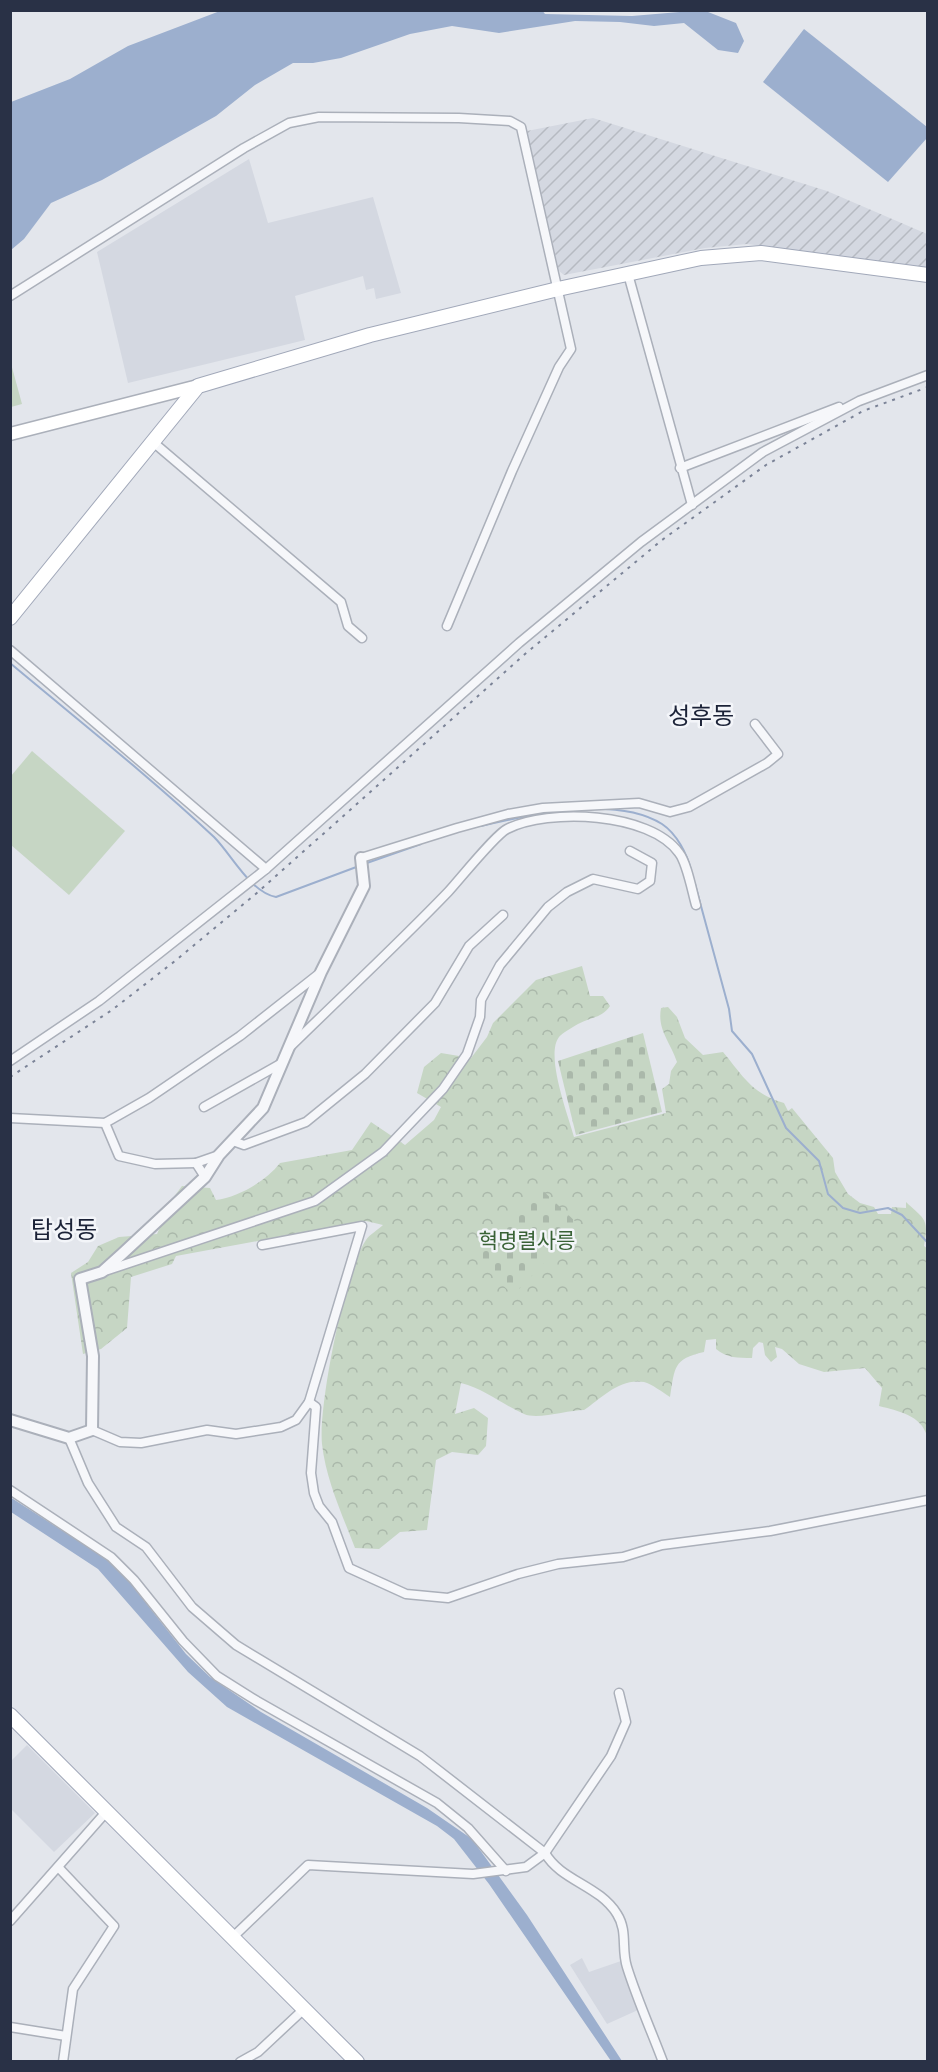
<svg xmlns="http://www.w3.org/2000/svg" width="938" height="2072" viewBox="0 0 938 2072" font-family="'Alegreya Sans','Noto Sans KR',sans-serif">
<defs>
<pattern id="industrial-furrows" width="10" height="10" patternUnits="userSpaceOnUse" patternTransform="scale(1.5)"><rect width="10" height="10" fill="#d4d8e1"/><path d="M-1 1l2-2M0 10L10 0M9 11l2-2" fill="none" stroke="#b6bac2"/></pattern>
<pattern id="forest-crowns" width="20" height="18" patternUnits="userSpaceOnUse" patternTransform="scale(1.5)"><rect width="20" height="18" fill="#c6d6c4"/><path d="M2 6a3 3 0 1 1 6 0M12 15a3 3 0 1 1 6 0" fill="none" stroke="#aab8aa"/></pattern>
<pattern id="cemetery-stones" width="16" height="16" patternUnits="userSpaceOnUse" patternTransform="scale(1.5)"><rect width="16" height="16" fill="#c6d6c4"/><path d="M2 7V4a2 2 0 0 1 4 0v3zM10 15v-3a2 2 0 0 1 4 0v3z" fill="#aab8aa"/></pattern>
</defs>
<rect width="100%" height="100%" fill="#e3e6ec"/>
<g fill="#d4d8e1">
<path d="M 249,159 L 268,223 L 373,197 L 401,293 L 376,299 L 374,288 L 366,290 L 363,276 L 295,296 L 305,340 L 128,383 L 97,252 Z"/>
<path d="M 27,1745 L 95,1813 L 54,1852 L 11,1809 L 11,1761 Z"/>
<path d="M 582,1958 L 589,1972 L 621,1961 L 638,2010 L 607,2024 L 570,1965 Z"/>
</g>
<path fill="url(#industrial-furrows)" d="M 593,118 L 827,191 L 927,234 L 927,269 L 747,244 L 705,248 L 564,275 L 559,271 L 527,131 Z"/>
<path fill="url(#forest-crowns)" d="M 582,966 L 590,996 L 603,996 L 610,1006 C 602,1018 591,1017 578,1024 C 573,1027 562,1033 559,1037 C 545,1055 568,1115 574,1137 L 666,1113 L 662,1089 L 669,1084 L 671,1071 L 677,1062 C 670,1041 657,1030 661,1008 L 668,1007 L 677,1017 L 685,1038 L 703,1055 L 723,1052 C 743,1076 752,1094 784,1103 L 788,1111 L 792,1108 L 833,1158 L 835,1172 L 848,1194 L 860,1203 L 874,1207 L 878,1214 L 891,1214 L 892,1207 L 906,1208 L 906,1202 C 925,1220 929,1218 924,1246 L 928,1249 L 927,1436 C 921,1415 898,1411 879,1406 L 882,1388 L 865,1368 L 824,1372 L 799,1364 L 782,1349 L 775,1347 L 777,1357 L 771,1362 L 765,1355 L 763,1343 L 759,1342 L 753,1348 L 752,1358 C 738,1358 727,1358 716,1349 L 716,1339 L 706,1340 L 704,1352 C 673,1359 675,1367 670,1397 C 662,1392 652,1384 644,1382 C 619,1378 602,1398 584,1410 C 568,1410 538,1420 524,1414 C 503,1405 485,1389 461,1383 L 455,1414 L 474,1408 L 488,1418 L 486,1446 L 478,1455 L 452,1452 L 436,1460 L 427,1530 L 400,1532 L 379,1549 L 355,1548 C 342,1514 326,1480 322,1444 C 318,1407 345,1270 366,1240 C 370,1234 378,1230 383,1225 L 366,1221 L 176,1256 L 172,1264 L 131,1277 L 127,1328 L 101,1349 L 83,1354 L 71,1273 L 88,1262 L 98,1246 L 119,1237 L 157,1234 L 173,1198 L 182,1186 L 210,1188 L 216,1200 C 239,1197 266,1181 280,1163 L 352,1150 L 371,1122 L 405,1145 L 434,1120 L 441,1107 L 417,1093 L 424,1067 L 441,1053 L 471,1058 L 487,1037 L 493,1023 L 536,980 Z"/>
<g fill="url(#cemetery-stones)">
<path d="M 643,1033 L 662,1112 L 576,1135 L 558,1061 Z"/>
<path d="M 538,1186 L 580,1226 L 513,1295 L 474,1257 Z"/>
</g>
<g fill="#c6d6c4">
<path d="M 10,360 L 22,404 L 11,407 L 10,407 Z"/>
<path d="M 32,751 L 125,831 L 69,895 L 11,845 L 11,776 Z"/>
</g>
<g fill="#9cafce">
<path d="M 542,10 L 545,14 L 632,16 L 703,10 L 736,23 L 744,41 L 738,53 L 718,50 L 684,23 L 654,26 L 620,22 L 575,21 L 499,33 L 452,26 L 410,34 L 341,58 L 313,63 L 293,63 L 255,85 L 216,116 L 102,180 L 51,203 L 24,239 L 11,250 L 11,102 L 70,79 L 128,46 L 220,11 Z"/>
<path d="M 804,29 L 927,127 L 927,138 L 888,182 L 763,82 Z"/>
<path d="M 10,1497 L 108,1560 L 131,1584 L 186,1654 L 210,1677 L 261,1712 L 427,1808 L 472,1839 L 527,1915 L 622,2061 L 611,2061 L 489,1884 L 454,1839 L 437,1826 L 227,1707 L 188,1672 L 98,1569 L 11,1512 Z"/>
</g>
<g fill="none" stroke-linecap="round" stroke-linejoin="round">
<g stroke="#9cafce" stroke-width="2">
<path d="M 10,663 C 78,720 149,776 214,837 C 232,855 250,892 276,897 L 359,866"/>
<path d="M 481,826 C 531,814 616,795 662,824 C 677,834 687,854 691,870"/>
<path d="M 364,864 L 421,844"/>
<path d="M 695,884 L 729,1009 L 732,1031 L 752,1054 L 786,1128 L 819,1161 L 828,1194 L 843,1208 L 860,1213 L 888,1208 L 902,1215 L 928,1243"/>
</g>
<defs>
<g id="minor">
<path d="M 628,274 L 692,505"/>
<path d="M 10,296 L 244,148 L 289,123 L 319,117 L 459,118 L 510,121 L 521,127 L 571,349 L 559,367 L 512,471 L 447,626"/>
<path d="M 153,442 L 341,602 L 348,626 L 362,638"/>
<path d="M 680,468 L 839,407"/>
<path d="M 10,650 L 266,869 L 519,643 L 641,542 L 763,452 L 859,401 L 928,375"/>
<path d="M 361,858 L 457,828 L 508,814 L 543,808 L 639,803 L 670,812 L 689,807 L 767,763 L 778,754 L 755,724"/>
<path d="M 291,1046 C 343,995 397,945 448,892 C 460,879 495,835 507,829 C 548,808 650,812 679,853 C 687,863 692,891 696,905"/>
<path d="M 10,1061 L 99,1001 L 266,869"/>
<path d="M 204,1107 L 282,1063"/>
<path d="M 10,1118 L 105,1123 L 149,1098 L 240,1036 L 320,973"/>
<path d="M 105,1123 L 119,1156 L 155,1164 L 196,1163"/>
<path d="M 233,1141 L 244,1145 L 306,1122 L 365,1074 L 435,1003 L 469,946 L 503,915"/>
<path d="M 205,1177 L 196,1163 L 219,1155"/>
<path d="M 105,1271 L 315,1201 L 383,1152 L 443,1089 L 467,1054 L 480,1017 L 481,1000 L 500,965 L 548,907 L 567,892 L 593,879 L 638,889 L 650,881 L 652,863 L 630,851"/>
<path d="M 309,1402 L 316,1407 L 311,1473 L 314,1493 L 319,1506 L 332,1522 L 349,1568 L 406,1594 L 448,1598 L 518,1574 L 558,1564 L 623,1557 L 662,1545 L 770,1531 L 928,1500"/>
<path d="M 92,1430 L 120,1442 L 141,1443 L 207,1430 L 236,1434 L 281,1427 L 296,1420 L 309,1402 L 362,1226 L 262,1245"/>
<path d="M 69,1438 L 88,1483 L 116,1527 L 146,1547 L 192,1607 L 236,1645 L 420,1756 L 545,1853 C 561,1881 599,1885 617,1914 C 628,1931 621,1949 627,1967 C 637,1999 651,2030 663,2062"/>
<path d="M 10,1490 L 111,1557 L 134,1580 L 183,1641 L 217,1676 L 257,1701 L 437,1803 L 468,1828 L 506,1871"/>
<path d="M 59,1868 L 114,1926 L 73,1989 L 63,2062"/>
<path d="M 10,1921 L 107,1811"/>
<path d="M 233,1937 L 308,1865 L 473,1874 L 526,1867 L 545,1853 L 611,1756 L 626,1722 L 619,1693"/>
<path d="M 10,2027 L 66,2036"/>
<path d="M 240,2062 L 258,2052 L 304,2009"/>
</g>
<path id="tertiary" d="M 10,1420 L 69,1438 L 92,1430 L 93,1356 L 80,1279 L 102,1272 L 122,1254 L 205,1177 L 219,1155 L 263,1108 L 321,972 L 364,886 L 361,858"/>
<path id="secondary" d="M 10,434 L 198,386"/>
<g id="primary">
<path d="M 10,618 L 198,386 L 370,335 L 558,289 L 701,258 L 761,253 L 928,275"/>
<path d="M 10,1715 L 357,2062"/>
</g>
</defs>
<use href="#minor" stroke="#abb0ba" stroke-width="11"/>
<use href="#tertiary" stroke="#abb0ba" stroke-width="14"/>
<use href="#secondary" stroke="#abb0ba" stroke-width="15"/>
<use href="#primary" stroke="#a1a8b9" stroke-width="16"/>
<use href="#minor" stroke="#f6f7fa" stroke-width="8"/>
<use href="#tertiary" stroke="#f6f7fa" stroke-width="10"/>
<use href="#secondary" stroke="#fff" stroke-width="12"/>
<use href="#primary" stroke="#fff" stroke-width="14"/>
<path stroke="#7b8397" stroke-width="2" stroke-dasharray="3 6" stroke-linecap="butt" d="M 10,1077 L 112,1010 L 175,961 L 258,892 L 525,654 L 662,540 L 766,465 L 863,411 L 928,387"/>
</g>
<g text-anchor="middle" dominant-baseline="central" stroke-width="5" stroke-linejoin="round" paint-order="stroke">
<g font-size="21" fill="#396236" stroke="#f3f5f9">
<text x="527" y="1241">혁명렬사릉</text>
</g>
<g font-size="24" fill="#1b2237" stroke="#f3f5f9">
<text x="701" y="717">성후동</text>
<text x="64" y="1231">탑성동</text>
</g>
</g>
<rect width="938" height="2072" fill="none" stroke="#293146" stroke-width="24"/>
</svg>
